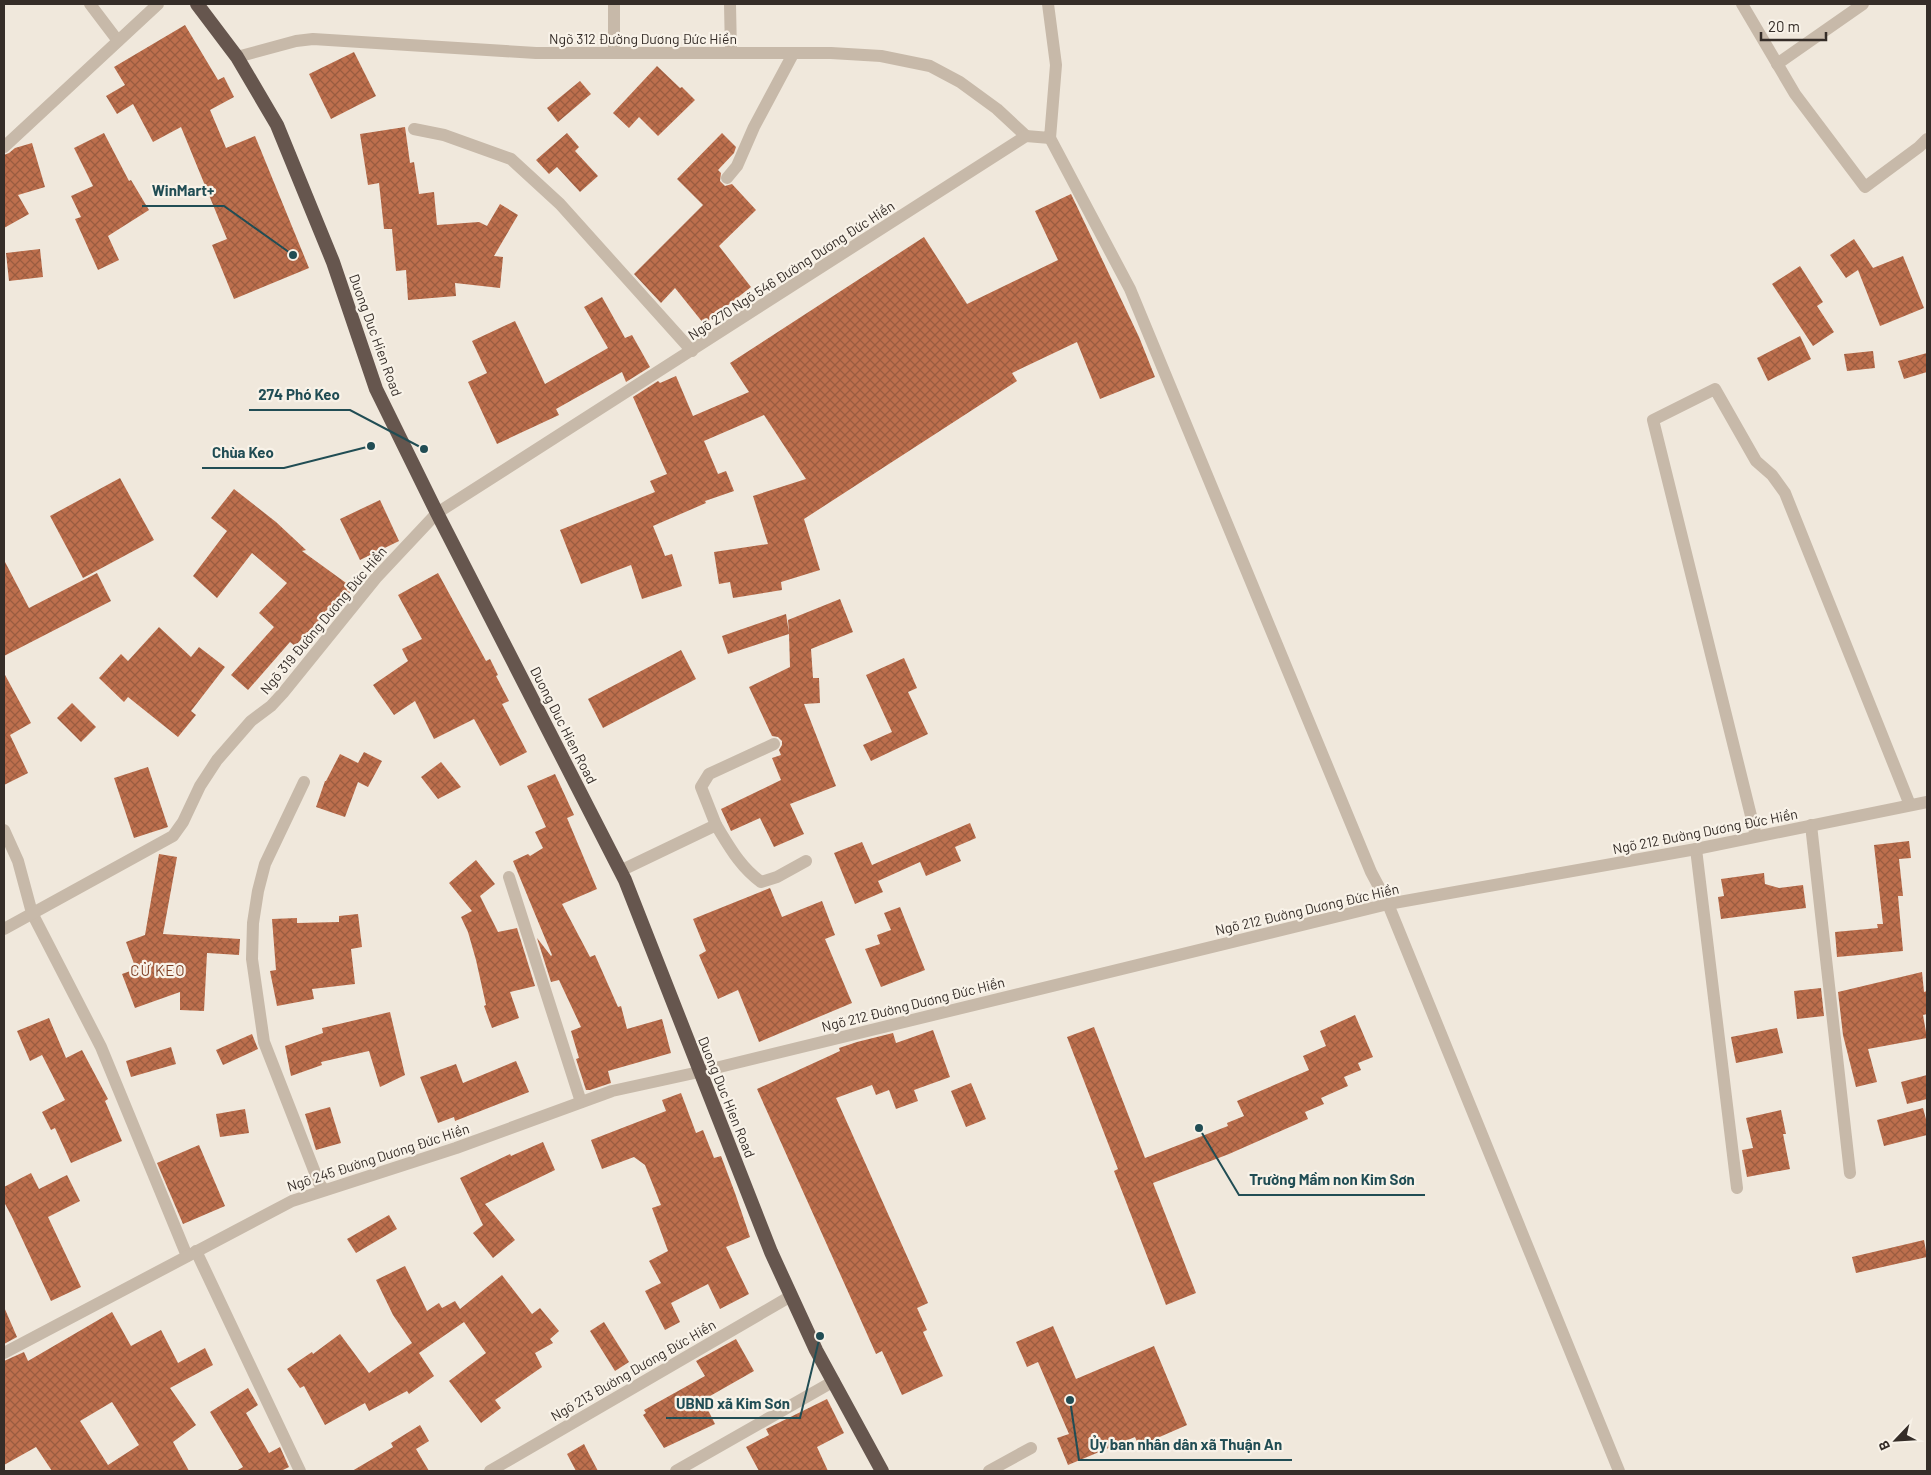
<svg xmlns="http://www.w3.org/2000/svg" width="1931" height="1475" viewBox="0 0 1931 1475" font-family="Barlow,sans-serif">
<defs>
<pattern id="building-cross-hatch" width="8" height="8" patternUnits="userSpaceOnUse" patternTransform="scale(1.25)"><rect width="8" height="8" fill="#bd6f4d"/><path d="M0 0l8 8M0 8l8-8" fill="none" stroke="#9a5c40"/></pattern>
</defs>
<rect width="100%" height="100%" fill="#f0e8dc"/>
<g fill="url(#building-cross-hatch)" fill-rule="evenodd">
<path d="M 185,25 L 218,80 L 224,77 L 234,97 L 210,110 L 226,148 L 255,136 L 309,268 L 234,299 L 212,245 L 227,239 L 181,127 L 153,142 L 133,104 L 117,114 L 106,96 L 125,85 L 114,67 Z"/>
<path d="M 354,52 L 376,96 L 331,119 L 309,74 Z"/>
<path d="M 657,66 L 680,88 L 682,87 L 695,100 L 658,136 L 639,117 L 629,128 L 613,113 Z"/>
<path d="M 580,81 L 591,94 L 558,122 L 547,108 Z"/>
<path d="M 405,127 L 410,163 L 414,162 L 419,194 L 434,192 L 437,225 L 479,222 L 487,226 L 500,204 L 518,215 L 494,256 L 503,257 L 500,288 L 455,283 L 456,296 L 408,300 L 406,270 L 396,271 L 392,229 L 384,229 L 379,183 L 368,185 L 360,134 Z"/>
<path d="M 104,133 L 129,181 L 131,180 L 149,210 L 108,236 L 119,260 L 98,270 L 75,219 L 81,217 L 71,196 L 93,186 L 74,148 Z"/>
<path d="M 567,133 L 579,147 L 575,151 L 598,176 L 580,192 L 557,167 L 549,174 L 536,160 Z"/>
<path d="M 722,133 L 736,147 L 734,153 L 718,170 L 721,173 L 720,181 L 725,186 L 732,184 L 756,210 L 719,246 L 751,287 L 704,324 L 675,288 L 661,303 L 634,274 L 703,205 L 677,179 Z"/>
<path d="M 32,143 L 45,187 L 18,195 L 29,214 L 4,228 L 4,155 L 9,153 L 15,148 Z"/>
<path d="M 1071,194 L 1139,337 L 1155,377 L 1100,399 L 1077,342 L 1012,373 L 1017,381 L 804,519 L 820,570 L 781,582 L 782,590 L 733,598 L 730,582 L 719,584 L 714,552 L 768,544 L 753,496 L 806,479 L 764,415 L 704,441 L 718,474 L 726,471 L 734,491 L 705,501 L 706,503 L 653,526 L 665,556 L 672,554 L 682,586 L 642,599 L 631,565 L 581,584 L 560,530 L 655,492 L 650,481 L 667,474 L 633,397 L 658,381 L 660,383 L 676,376 L 693,416 L 749,392 L 730,363 L 924,237 L 967,304 L 1058,260 L 1035,211 Z"/>
<path d="M 1854,239 L 1873,268 L 1903,256 L 1924,308 L 1880,326 L 1858,270 L 1846,278 L 1830,255 Z"/>
<path d="M 40,249 L 43,277 L 9,281 L 6,253 Z"/>
<path d="M 1800,266 L 1823,302 L 1817,306 L 1834,332 L 1813,346 L 1772,284 Z"/>
<path d="M 602,297 L 625,338 L 632,335 L 650,367 L 626,382 L 622,372 L 556,409 L 559,415 L 497,444 L 468,382 L 487,373 L 472,341 L 515,321 L 545,384 L 608,348 L 584,307 Z"/>
<path d="M 1800,336 L 1811,359 L 1768,381 L 1757,358 Z"/>
<path d="M 1873,351 L 1875,368 L 1847,371 L 1844,354 Z"/>
<path d="M 1927,353 L 1927,372 L 1904,379 L 1898,361 Z"/>
<path d="M 120,478 L 154,540 L 83,578 L 50,516 Z"/>
<path d="M 234,489 L 276,522 L 306,550 L 302,551 L 353,588 L 328,622 L 322,617 L 295,646 L 290,642 L 248,690 L 231,675 L 274,627 L 259,613 L 287,583 L 252,553 L 217,598 L 193,576 L 227,531 L 211,518 Z"/>
<path d="M 380,500 L 399,541 L 360,560 L 340,519 Z"/>
<path d="M 4,560 L 29,608 L 97,573 L 111,601 L 4,656 Z"/>
<path d="M 438,573 L 486,661 L 490,659 L 498,675 L 496,676 L 509,701 L 502,704 L 527,752 L 500,766 L 474,719 L 434,739 L 415,701 L 394,715 L 373,685 L 408,661 L 402,649 L 422,639 L 398,595 Z"/>
<path d="M 840,599 L 853,632 L 811,649 L 813,678 L 819,678 L 820,703 L 804,704 L 836,786 L 790,804 L 804,834 L 774,847 L 760,818 L 731,831 L 721,809 L 781,780 L 772,758 L 781,755 L 779,750 L 782,745 L 782,741 L 778,737 L 772,736 L 749,687 L 790,667 L 789,634 L 728,654 L 722,636 L 786,614 L 789,633 L 788,620 Z"/>
<path d="M 159,627 L 191,657 L 199,647 L 225,667 L 191,711 L 196,715 L 178,737 L 128,697 L 124,702 L 99,678 L 121,654 L 128,661 Z"/>
<path d="M 681,650 L 696,679 L 603,728 L 588,699 Z"/>
<path d="M 904,658 L 917,688 L 908,692 L 928,734 L 871,761 L 863,745 L 892,732 L 866,675 Z"/>
<path d="M 4,673 L 31,723 L 10,735 L 28,773 L 4,785 Z"/>
<path d="M 72,703 L 96,727 L 81,742 L 57,718 Z"/>
<path d="M 364,752 L 382,761 L 368,787 L 358,782 L 345,817 L 316,807 L 325,781 L 326,781 L 340,754 L 358,763 Z"/>
<path d="M 441,762 L 461,787 L 438,799 L 421,777 Z"/>
<path d="M 148,767 L 168,827 L 134,838 L 114,778 Z"/>
<path d="M 555,774 L 574,815 L 567,818 L 597,889 L 562,904 L 590,957 L 595,955 L 618,1007 L 621,1006 L 627,1029 L 662,1019 L 671,1053 L 608,1071 L 611,1083 L 590,1090 L 586,1090 L 576,1059 L 579,1058 L 571,1031 L 581,1027 L 559,980 L 551,982 L 537,938 L 551,956 L 552,955 L 513,861 L 528,854 L 530,856 L 543,848 L 535,832 L 546,827 L 527,786 Z"/>
<path d="M 970,823 L 976,838 L 955,847 L 961,861 L 926,876 L 920,862 L 878,881 L 883,892 L 855,904 L 834,853 L 862,842 L 872,865 Z"/>
<path d="M 1909,841 L 1911,858 L 1899,859 L 1903,896 L 1898,896 L 1903,951 L 1837,957 L 1835,932 L 1878,928 L 1877,924 L 1883,924 L 1874,845 Z"/>
<path d="M 159,854 L 177,857 L 163,934 L 240,939 L 239,955 L 207,953 L 204,1011 L 180,1010 L 180,992 L 135,1008 L 122,974 L 136,969 L 126,942 L 145,935 Z"/>
<path d="M 476,860 L 495,884 L 480,896 L 498,932 L 517,928 L 535,986 L 510,992 L 519,1018 L 492,1028 L 484,1006 L 486,1005 L 476,960 L 468,932 L 461,917 L 472,911 L 449,883 Z"/>
<path d="M 1764,873 L 1765,884 L 1779,888 L 1803,885 L 1806,908 L 1721,919 L 1718,897 L 1724,896 L 1721,879 Z"/>
<path d="M 770,888 L 782,917 L 822,901 L 835,935 L 825,939 L 852,1003 L 759,1042 L 738,990 L 718,999 L 699,955 L 706,951 L 693,919 Z"/>
<path d="M 900,907 L 925,970 L 881,987 L 865,949 L 880,944 L 877,935 L 891,930 L 884,913 Z"/>
<path d="M 358,914 L 362,947 L 351,949 L 355,984 L 312,989 L 314,999 L 277,1006 L 270,971 L 276,970 L 272,919 L 297,918 L 297,923 L 339,922 L 339,916 Z"/>
<path d="M 1922,972 L 1924,992 L 1927,991 L 1927,1014 L 1923,1015 L 1927,1038 L 1868,1049 L 1877,1082 L 1856,1087 L 1843,1035 L 1838,992 Z"/>
<path d="M 1821,988 L 1824,1016 L 1797,1019 L 1794,991 Z"/>
<path d="M 390,1012 L 405,1075 L 380,1087 L 369,1051 L 321,1062 L 322,1065 L 291,1076 L 285,1046 L 323,1033 L 322,1028 Z"/>
<path d="M 1355,1015 L 1373,1057 L 1358,1063 L 1361,1070 L 1344,1077 L 1348,1086 L 1321,1098 L 1324,1104 L 1305,1112 L 1308,1119 L 1229,1154 L 1153,1183 L 1196,1293 L 1166,1305 L 1114,1171 L 1118,1169 L 1067,1037 L 1094,1027 L 1145,1158 L 1228,1126 L 1227,1123 L 1244,1116 L 1237,1101 L 1309,1070 L 1303,1056 L 1326,1046 L 1320,1031 Z"/>
<path d="M 49,1018 L 66,1058 L 82,1050 L 108,1099 L 105,1101 L 122,1141 L 71,1163 L 55,1128 L 51,1130 L 42,1112 L 65,1100 L 42,1055 L 30,1061 L 17,1031 Z"/>
<path d="M 1777,1028 L 1783,1053 L 1736,1063 L 1731,1037 Z"/>
<path d="M 933,1030 L 950,1077 L 914,1090 L 918,1101 L 896,1109 L 889,1090 L 876,1095 L 872,1085 L 836,1098 L 928,1303 L 917,1308 L 927,1330 L 923,1332 L 943,1376 L 902,1395 L 882,1351 L 876,1354 L 757,1089 L 840,1051 L 839,1048 L 857,1042 L 893,1033 L 896,1043 Z"/>
<path d="M 252,1034 L 258,1049 L 223,1065 L 216,1050 Z"/>
<path d="M 171,1047 L 176,1064 L 131,1077 L 126,1061 Z"/>
<path d="M 516,1061 L 529,1092 L 455,1121 L 454,1117 L 438,1123 L 420,1077 L 456,1064 L 463,1083 Z"/>
<path d="M 1927,1075 L 1927,1099 L 1907,1104 L 1901,1082 Z"/>
<path d="M 971,1083 L 986,1119 L 966,1127 L 951,1091 Z"/>
<path d="M 681,1093 L 696,1133 L 703,1130 L 714,1158 L 721,1156 L 735,1193 L 750,1237 L 726,1247 L 749,1294 L 720,1309 L 708,1284 L 671,1303 L 680,1322 L 665,1330 L 645,1291 L 661,1283 L 649,1261 L 668,1251 L 652,1208 L 661,1205 L 645,1165 L 634,1157 L 602,1169 L 591,1140 L 666,1111 L 662,1100 Z"/>
<path d="M 330,1107 L 341,1143 L 316,1150 L 305,1114 Z"/>
<path d="M 1923,1108 L 1927,1123 L 1927,1135 L 1884,1146 L 1877,1120 Z"/>
<path d="M 245,1109 L 249,1133 L 220,1137 L 216,1114 Z"/>
<path d="M 1781,1110 L 1786,1134 L 1783,1134 L 1790,1169 L 1747,1177 L 1742,1150 L 1753,1148 L 1746,1118 Z"/>
<path d="M 543,1142 L 555,1170 L 485,1204 L 515,1240 L 493,1258 L 473,1233 L 483,1225 L 460,1178 L 510,1154 L 511,1156 Z"/>
<path d="M 199,1145 L 225,1206 L 183,1224 L 157,1163 Z"/>
<path d="M 31,1173 L 39,1189 L 67,1175 L 80,1201 L 48,1217 L 81,1287 L 51,1301 L 12,1217 L 4,1202 L 4,1187 Z"/>
<path d="M 389,1215 L 397,1229 L 356,1253 L 347,1239 Z"/>
<path d="M 1924,1240 L 1927,1257 L 1856,1273 L 1852,1257 Z"/>
<path d="M 405,1266 L 427,1311 L 439,1303 L 442,1308 L 455,1301 L 460,1309 L 502,1275 L 532,1314 L 540,1308 L 559,1331 L 550,1339 L 553,1343 L 535,1353 L 542,1367 L 495,1400 L 501,1408 L 481,1423 L 449,1381 L 486,1353 L 464,1322 L 419,1353 L 434,1376 L 409,1394 L 407,1391 L 369,1411 L 365,1403 L 325,1425 L 304,1386 L 300,1388 L 287,1369 L 312,1352 L 313,1354 L 340,1334 L 369,1373 L 412,1343 L 393,1315 L 376,1280 Z"/>
<path d="M 4,1307 L 17,1337 L 4,1344 Z"/>
<path d="M 112,1312 L 131,1346 L 161,1330 L 178,1363 L 205,1348 L 213,1365 L 170,1388 L 196,1425 L 173,1442 L 189,1471 L 52,1471 L 36,1447 L 4,1465 L 4,1361 L 24,1352 L 28,1361 ZM 112,1402 L 139,1445 L 108,1465 L 80,1421 Z"/>
<path d="M 604,1322 L 629,1362 L 615,1371 L 590,1331 Z"/>
<path d="M 1053,1326 L 1076,1379 L 1154,1346 L 1187,1425 L 1139,1446 L 1135,1437 L 1068,1465 L 1057,1438 L 1069,1434 L 1038,1362 L 1027,1367 L 1016,1342 Z"/>
<path d="M 736,1339 L 754,1371 L 703,1400 L 715,1424 L 664,1448 L 643,1415 L 646,1413 L 644,1410 L 705,1376 L 696,1361 Z"/>
<path d="M 248,1388 L 258,1405 L 246,1413 L 269,1453 L 280,1447 L 289,1467 L 281,1471 L 236,1471 L 243,1467 L 210,1412 Z"/>
<path d="M 827,1399 L 844,1433 L 817,1447 L 828,1471 L 759,1471 L 746,1447 L 769,1435 L 766,1429 Z"/>
<path d="M 420,1425 L 429,1441 L 416,1449 L 429,1471 L 352,1471 L 393,1447 L 391,1443 Z"/>
<path d="M 584,1444 L 589,1454 L 598,1471 L 576,1471 L 567,1454 Z"/>
</g>
<g fill="none" stroke-linecap="round" stroke-linejoin="round">
<g stroke="#c7b9a9" stroke-width="12">
<path d="M 1777,64 L 1863,4"/>
<path d="M 414,129 L 444,135 L 511,159 L 560,204 L 692,351"/>
<path d="M 727,178 L 737,166 L 754,127 L 793,54"/>
<path d="M 716,825 C 729,846 740,867 761,882 L 777,877 L 806,861"/>
<path d="M 620,871 L 716,825 L 701,787 L 709,774 L 774,744"/>
<path d="M 989,1471 L 1031,1448"/>
</g>
<g stroke="#c7b9a9" stroke-width="12">
<path d="M 90,4 L 118,41"/>
<path d="M 730,4 L 731,53"/>
<path d="M 1742,4 L 1795,94 L 1865,187 L 1919,147 L 1927,139"/>
<path d="M 614,53 L 614,4"/>
<path d="M 237,57 L 296,41 L 313,39 L 536,53 L 831,53 L 881,56 L 930,66 L 960,82 L 997,109 L 1026,136"/>
<path d="M 1050,138 L 1130,289 L 1371,872 L 1388,904 L 1619,1471"/>
<path d="M 4,147 L 158,4"/>
<path d="M 304,782 L 265,864 L 258,891 L 253,923 L 252,959 L 264,1042 L 319,1183 L 324,1190"/>
<path d="M 1811,825 L 1850,1173"/>
<path d="M 4,830 L 18,861 L 32,913 L 101,1047 L 187,1256"/>
<path d="M 1756,836 L 1653,420 L 1715,389 L 1756,461 L 1772,475 L 1785,493 L 1910,805"/>
<path d="M 1696,849 L 1737,1188"/>
<path d="M 509,877 L 581,1102"/>
<path d="M 4,929 L 173,836 L 183,822 L 200,786 L 217,760 L 251,721 L 271,706 L 283,693 L 376,578 L 437,513 L 1026,136 L 1050,138 L 1056,65 L 1048,4"/>
<path d="M 196,1251 L 300,1471"/>
<path d="M 4,1353 L 292,1201 L 456,1148 L 612,1091 L 699,1072 L 1388,904 L 1696,849 L 1927,802"/>
<path d="M 490,1471 L 791,1296"/>
<path d="M 676,1471 L 834,1381"/>
</g>
<path stroke="#66564e" stroke-width="14" d="M 197,4 L 237,57 L 277,125 L 333,262 L 376,389 L 437,513 L 625,880 L 771,1252 L 816,1350 L 882,1471"/>
</g>
<g text-anchor="middle" dominant-baseline="central" stroke-width="4.5" stroke-linejoin="round" paint-order="stroke">
<g font-size="14" fill="#352d28" stroke="#f8f2e8">
<text x="643" y="38">Ngõ 312 Đường Dương Đức Hiền</text>
<text transform="translate(791 270) rotate(-33)">Ngõ 270 Ngõ 546 Đường Dương Đức Hiền</text>
<text transform="translate(376 335) rotate(70)">Duong Duc Hien Road</text>
<text transform="translate(323 620) rotate(-50)">Ngõ 319 Đường Dương Đức Hiền</text>
<text transform="translate(564 725) rotate(63)">Duong Duc Hien Road</text>
<text transform="translate(1705 831) rotate(-11)">Ngõ 212 Đường Dương Đức Hiền</text>
<text transform="translate(1307 909) rotate(-13)">Ngõ 212 Đường Dương Đức Hiền</text>
<text transform="translate(913 1004) rotate(-14)">Ngõ 212 Đường Dương Đức Hiền</text>
<text transform="translate(727 1097) rotate(68)">Duong Duc Hien Road</text>
<text transform="translate(378 1157) rotate(-18)">Ngõ 245 Đường Dương Đức Hiền</text>
<text transform="translate(633 1370) rotate(-30)">Ngõ 213 Đường Dương Đức Hiền</text>
</g>
<g font-size="15" letter-spacing="1" fill="#7e4127" stroke="#f8f2e8">
<text x="158" y="970">CỪ KEO</text>
</g>
</g>
<path fill="none" stroke="#214d54" stroke-width="2" d="M293 255L224 206H142M424 449L350 410H249M371 446L284 468H202M1199 1128L1239 1195H1425M820 1336L800 1418H666M1070 1400L1079 1460H1292"/>
<g fill="#214d54" stroke="#f8f2e8" stroke-width="2">
<circle cx="293" cy="255" r="5"/>
<circle cx="424" cy="449" r="5"/>
<circle cx="371" cy="446" r="5"/>
<circle cx="1199" cy="1128" r="5"/>
<circle cx="820" cy="1336" r="5"/>
<circle cx="1070" cy="1400" r="5"/>
</g>
<g font-size="15" text-anchor="middle" font-weight="bold" fill="#214d54" stroke="#f8f2e8" stroke-width="4.5" stroke-linejoin="round" paint-order="stroke">
<text x="183" y="196">WinMart+</text>
<text x="299" y="400">274 Phó Keo</text>
<text x="243" y="458">Chùa Keo</text>
<text x="1332" y="1185">Trường Mầm non Kim Sơn</text>
<text x="733" y="1409">UBND xã Kim Sơn</text>
<text x="1186" y="1450">Ủy ban nhân dân xã Thuận An</text>
</g>
<rect width="1931" height="1475" fill="none" stroke="#352d28" stroke-width="10"/>
<g transform="translate(1896 1440) rotate(245)" stroke="#f8f2e8" stroke-width="4" paint-order="stroke">
<path d="M0-4L9 19L0 12L-9 19Z" fill="#352d28"/>
<text y="-8" font-size="14" font-weight="bold" text-anchor="middle" fill="#352d28">B</text>
</g>
<path d="M1761 32v8h65v-8" fill="none" stroke="#352d28" stroke-width="2.5"/>
<text x="1768" y="32" font-size="15" fill="#352d28" stroke="#f8f2e8" stroke-width="4" paint-order="stroke">20 m</text>
</svg>
